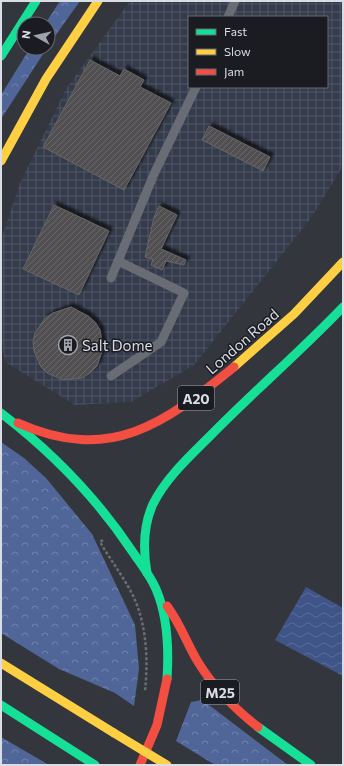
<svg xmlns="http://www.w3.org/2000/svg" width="344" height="766" viewBox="0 0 344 766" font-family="Commissioner,sans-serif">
<defs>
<pattern id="industrial-grid" width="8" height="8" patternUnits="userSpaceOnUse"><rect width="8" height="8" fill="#343b4b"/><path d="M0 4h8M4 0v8" fill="none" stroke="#515765"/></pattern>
<pattern id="forest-crowns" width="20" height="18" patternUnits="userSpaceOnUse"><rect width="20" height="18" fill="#506698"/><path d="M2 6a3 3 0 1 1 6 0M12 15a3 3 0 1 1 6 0" fill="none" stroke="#7183ab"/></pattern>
<pattern id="water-waves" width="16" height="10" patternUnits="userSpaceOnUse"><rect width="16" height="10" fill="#3f5588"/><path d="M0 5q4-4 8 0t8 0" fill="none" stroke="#5a6d99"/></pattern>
<pattern id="building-hatch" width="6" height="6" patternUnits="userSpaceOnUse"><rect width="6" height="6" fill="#515051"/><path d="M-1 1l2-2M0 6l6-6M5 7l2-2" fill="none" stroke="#69696a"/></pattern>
<filter id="shadow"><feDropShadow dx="3.5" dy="-3.5" stdDeviation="1" flood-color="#0009"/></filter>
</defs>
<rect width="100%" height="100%" fill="#33363c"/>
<path fill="url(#industrial-grid)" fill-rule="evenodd" d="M 130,1 L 343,1 L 343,166 L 311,218 L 194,365 L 131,402 L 75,405 L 5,362 L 1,338 L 1,240 L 20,183 L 66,89 ZM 189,17 L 327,17 L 327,87 L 189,87 Z"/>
<g fill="url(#forest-crowns)">
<path d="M 60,1 L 80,1 L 48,46 L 48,24 L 45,24 Z"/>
<path d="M 30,48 L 47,48 L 1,119 L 1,95 Z"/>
<path d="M 1,442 L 24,458 L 46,478 L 92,534 L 135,625 L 139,669 L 134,706 L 115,693 L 59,669 L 1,633 Z"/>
<path d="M 202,700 L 213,708 L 288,765 L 215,765 L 176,741 L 191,702 Z"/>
<path d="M 1,737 L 49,765 L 1,765 Z"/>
</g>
<path fill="url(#water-waves)" d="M 306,587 L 343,608 L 343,676 L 275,640 Z"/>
<g fill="url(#building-hatch)" stroke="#666565" filter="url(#shadow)">
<path d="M 90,60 L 120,76 L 124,69 L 144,80 L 140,87 L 171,103 L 124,190 L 43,147 Z"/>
<path d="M 209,126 L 270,157 L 263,171 L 202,140 Z"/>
<path d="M 54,205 L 109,231 L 79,295 L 23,269 Z"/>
<path d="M 159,206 L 177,215 L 161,249 L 186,260 L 184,265 L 166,261 L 162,270 L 151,265 L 153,259 L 145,257 L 154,217 Z"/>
<path d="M 71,307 L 88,316 L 95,322 L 100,330 L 103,348 L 97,366 L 90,373 L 82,378 L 63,380 L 47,373 L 41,367 L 34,351 L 33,342 L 35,333 L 45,318 L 53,313 Z"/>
</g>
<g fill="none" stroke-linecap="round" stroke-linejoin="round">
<path stroke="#6a6d73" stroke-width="2.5" stroke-dasharray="3 2" stroke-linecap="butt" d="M 103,540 L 100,542 C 111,561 126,580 135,600 C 147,628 148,662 145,691"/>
<g stroke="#686c74" stroke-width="9">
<path d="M 228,17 L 235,1"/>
<path d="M 111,278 L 154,174 L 196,87"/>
<path d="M 111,376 L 161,342 L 184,293 L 118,261"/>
</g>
<g stroke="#16e098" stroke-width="9">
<path d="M 1,56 L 36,1"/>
<path d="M 1,413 C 52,452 96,497 132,551 C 140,563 150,575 156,589 C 168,617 169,649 167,679"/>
<path d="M 147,573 C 143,550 143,526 153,504 C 166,478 189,457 209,437 C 253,392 300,352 343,307"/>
<path d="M 1,705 L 95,765"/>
<path d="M 258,727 L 311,765"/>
</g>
<g stroke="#ffcf43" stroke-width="9">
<path d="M 1,161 L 46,79 L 98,1"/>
<path d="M 234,367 L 294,314 L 343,262"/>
<path d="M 1,663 L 114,733"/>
</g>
<g stroke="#f24e42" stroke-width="9">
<path d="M 18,423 C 110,464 164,424 234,367"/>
<path d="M 167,606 C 180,623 187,644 198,662 C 214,688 235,709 258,727"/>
<path d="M 140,765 L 157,725 L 167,679"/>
</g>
<path stroke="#ffcf43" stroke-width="9" d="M 114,733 L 167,765"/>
</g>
<defs>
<symbol id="building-ring" viewBox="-11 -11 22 22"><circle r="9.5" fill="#1a1c22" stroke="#9fa3a9" stroke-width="1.5"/><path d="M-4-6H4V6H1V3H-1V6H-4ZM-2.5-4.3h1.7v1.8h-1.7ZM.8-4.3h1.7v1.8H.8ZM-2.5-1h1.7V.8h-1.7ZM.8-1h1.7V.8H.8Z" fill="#9fa3a9"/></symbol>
</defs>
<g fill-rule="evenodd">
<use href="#building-ring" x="57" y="334" width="22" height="22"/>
</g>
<g text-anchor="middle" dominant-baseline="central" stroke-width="3" stroke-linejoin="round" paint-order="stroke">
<g fill="#1a1c22" stroke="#a0a3aa" stroke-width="1">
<rect x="178" y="386" width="36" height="24" rx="3"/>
<rect x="201" y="680" width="38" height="24" rx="3"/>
</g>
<g font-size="14" font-weight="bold" fill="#d9dde4">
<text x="196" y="398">A20</text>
<text x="220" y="692">M25</text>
</g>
<g font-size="15" fill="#d9dde4" stroke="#1a1c22">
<text transform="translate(242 341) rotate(-41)">London Road</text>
</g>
<g font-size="15" fill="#d9dde4" stroke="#1a1c22" text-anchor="start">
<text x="82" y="345">Salt Dome</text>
</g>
</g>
<rect width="344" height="766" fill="none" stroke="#d9dde4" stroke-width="4"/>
<rect x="188" y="16" width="140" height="72" fill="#1a1c22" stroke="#666970"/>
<rect x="196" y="29" width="20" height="6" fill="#16e098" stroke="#666970"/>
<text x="224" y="36" font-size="12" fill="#d9dde4">Fast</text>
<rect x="196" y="49" width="20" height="6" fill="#ffcf43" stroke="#666970"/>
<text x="224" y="56" font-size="12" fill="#d9dde4">Slow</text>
<rect x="196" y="69" width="20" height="6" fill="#f24e42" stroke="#666970"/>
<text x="224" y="76" font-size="12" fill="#d9dde4">Jam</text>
<g transform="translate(36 36) rotate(278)"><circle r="19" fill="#1a1c22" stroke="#666970"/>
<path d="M0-3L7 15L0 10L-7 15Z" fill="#9fa3a9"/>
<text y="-6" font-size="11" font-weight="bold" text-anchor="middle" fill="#d9dde4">N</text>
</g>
</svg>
